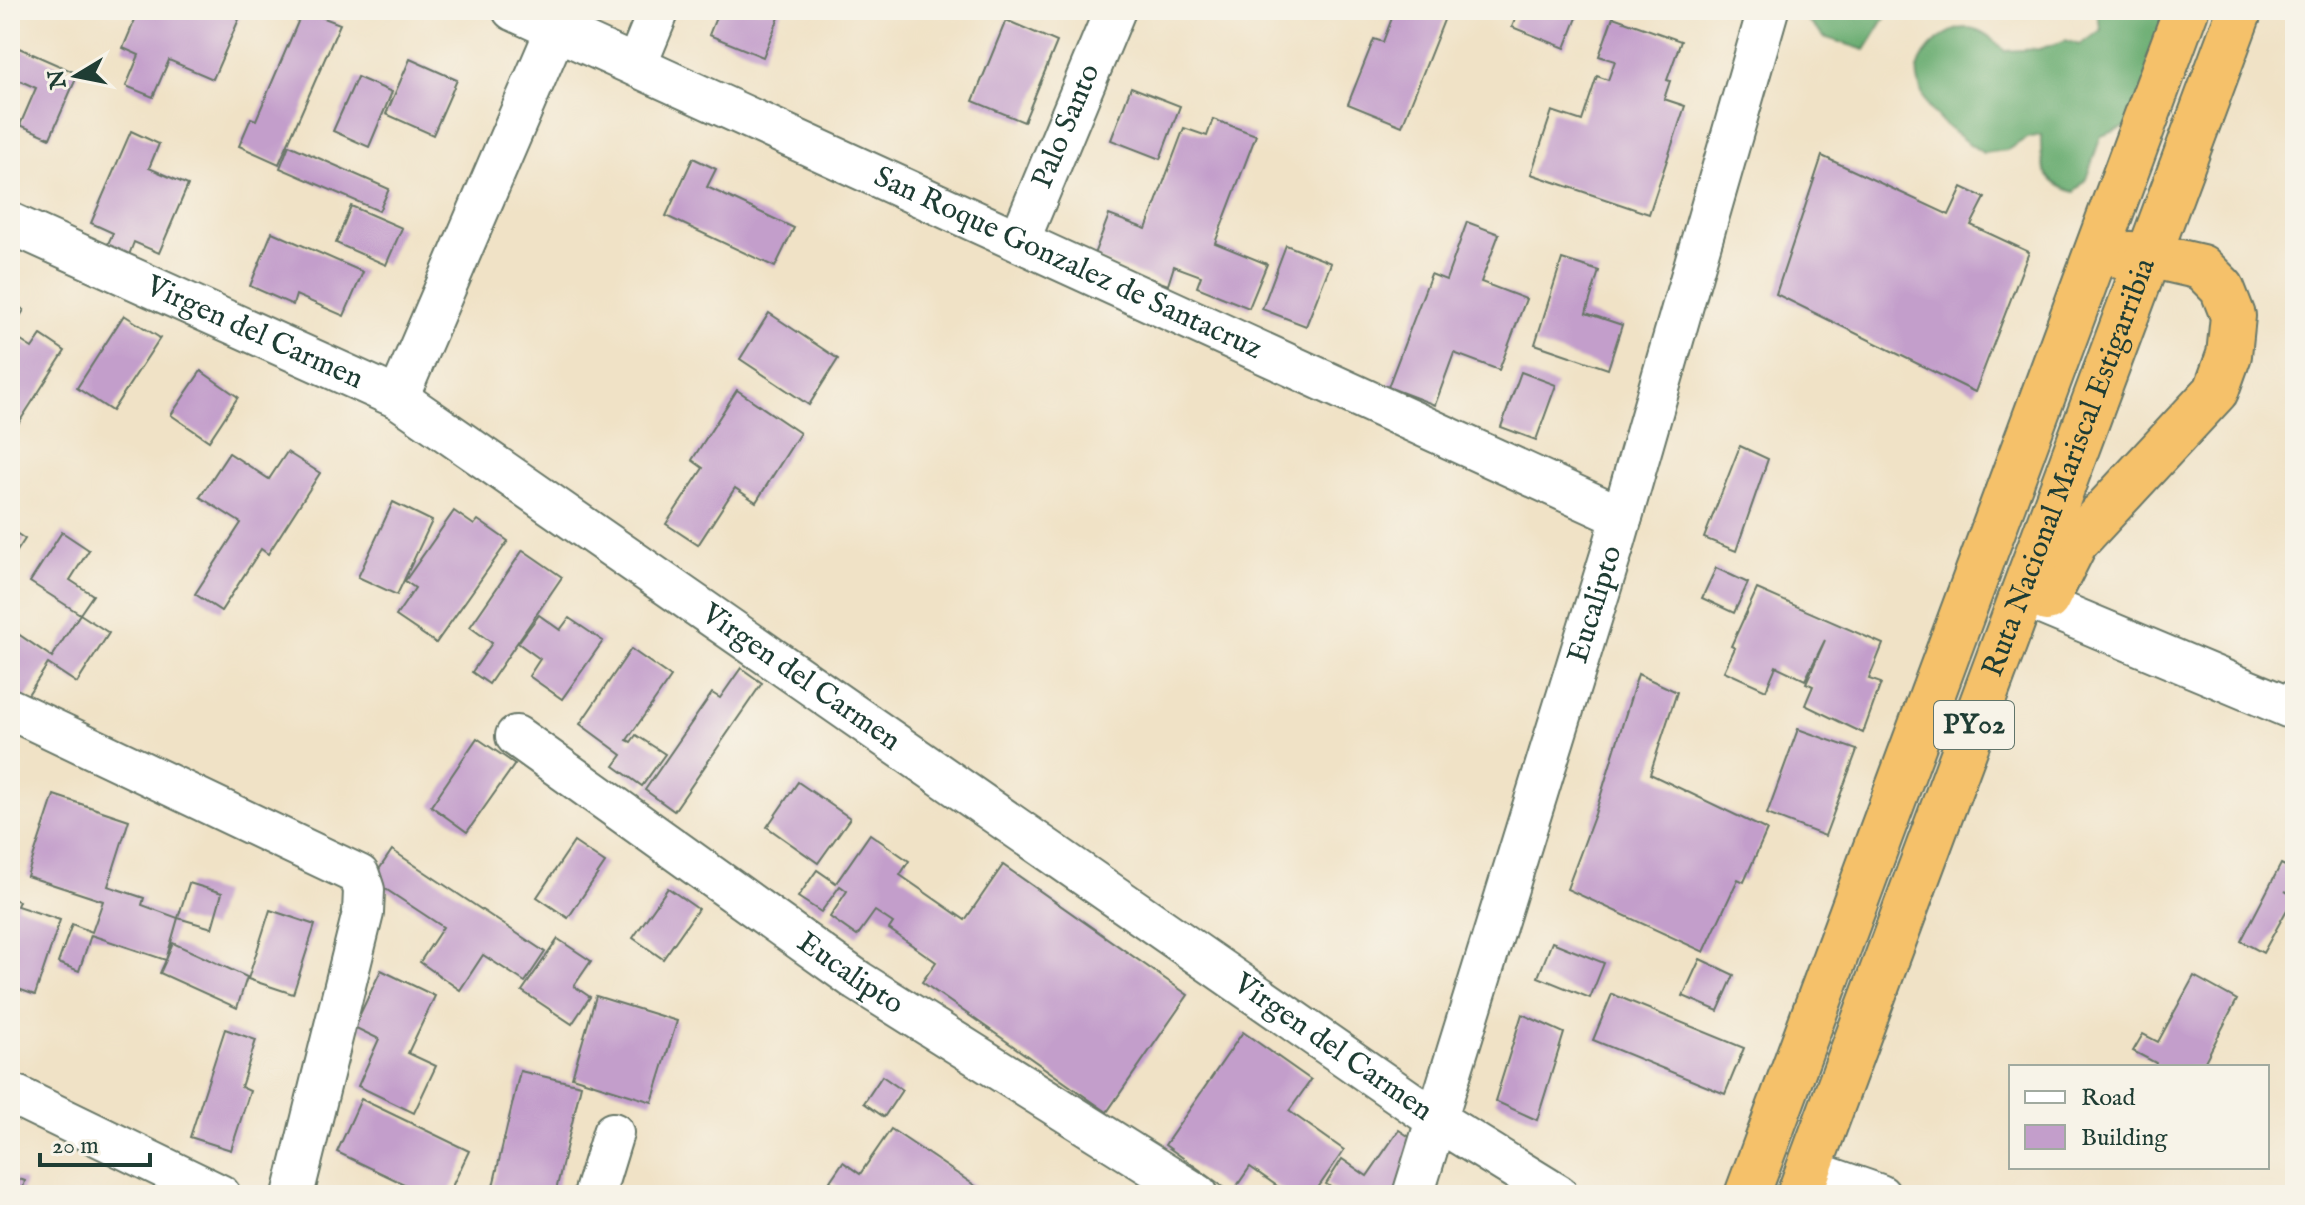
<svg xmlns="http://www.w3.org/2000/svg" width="2305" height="1205" viewBox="0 0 2305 1205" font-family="'IM FELL English',serif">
<rect width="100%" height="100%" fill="#f7f3e8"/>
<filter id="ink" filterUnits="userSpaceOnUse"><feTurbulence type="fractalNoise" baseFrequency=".0125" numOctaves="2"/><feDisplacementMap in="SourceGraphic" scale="16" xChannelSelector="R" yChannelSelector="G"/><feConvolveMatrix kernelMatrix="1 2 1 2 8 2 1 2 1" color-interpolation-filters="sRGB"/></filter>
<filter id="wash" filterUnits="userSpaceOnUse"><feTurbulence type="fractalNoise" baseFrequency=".006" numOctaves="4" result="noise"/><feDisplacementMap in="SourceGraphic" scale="32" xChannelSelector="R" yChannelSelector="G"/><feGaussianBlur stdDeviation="1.8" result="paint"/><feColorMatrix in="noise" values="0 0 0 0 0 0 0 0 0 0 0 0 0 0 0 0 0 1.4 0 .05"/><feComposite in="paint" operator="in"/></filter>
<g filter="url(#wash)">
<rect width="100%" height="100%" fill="#f0e2c6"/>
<g fill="#68ac70" stroke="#447452" stroke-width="2">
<path d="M 1802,10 L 1890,10 L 1865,50 L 1824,37 L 1801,14 Z"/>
<path d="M 2096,10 L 2172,10 L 2132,125 L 2101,136 L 2086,179 L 2075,192 C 2043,184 2040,165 2041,135 L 2027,138 L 2007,150 L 1983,153 C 1965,141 1933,120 1924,99 C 1921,91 1916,76 1918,69 C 1923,50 1947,27 1968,28 C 1984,29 1993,40 2004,51 L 2040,49 L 2066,40 L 2079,45 L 2101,30 Z"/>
</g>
<g id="blocks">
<g fill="#c39ecb">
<path d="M 139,10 L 243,10 L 213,79 L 169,60 L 153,97 L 126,86 L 139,55 L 123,48 Z"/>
<path d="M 303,10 L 340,24 L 279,164 L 239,146 L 251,118 L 256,120 Z"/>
<path d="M 719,10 L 782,10 L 763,57 L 709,35 Z"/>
<path d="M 1395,10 L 1448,10 L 1402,126 L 1348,104 L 1374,39 L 1383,42 Z"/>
<path d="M 1519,10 L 1580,10 L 1565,48 L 1512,27 Z"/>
<path d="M 1613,17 L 1681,41 L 1667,80 L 1670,81 L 1664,99 L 1685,106 L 1649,214 L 1531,174 L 1552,111 L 1582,121 L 1597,76 L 1608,80 L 1615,61 L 1599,56 Z"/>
<path d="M 1006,20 L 1057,42 L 1024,122 L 973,101 Z"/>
<path d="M 10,44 L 78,74 L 50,138 L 20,125 L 36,88 L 10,76 Z"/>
<path d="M 410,59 L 457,80 L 433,135 L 386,114 Z"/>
<path d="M 357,77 L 392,92 L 369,147 L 333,131 Z"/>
<path d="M 1131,87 L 1180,106 L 1160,159 L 1111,140 Z"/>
<path d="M 1213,119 L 1256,135 L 1215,243 L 1267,264 L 1249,308 L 1197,287 L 1201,276 L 1174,266 L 1168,285 L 1093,257 L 1109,215 L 1146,229 L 1184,128 L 1207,136 Z"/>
<path d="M 131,131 L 159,144 L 149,168 L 188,185 L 159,253 L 134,242 L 129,255 L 107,246 L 113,233 L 91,223 Z"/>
<path d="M 289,145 L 389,189 L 379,211 L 280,168 Z"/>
<path d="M 1822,156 L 1949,215 L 1962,187 L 1985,198 L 1971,225 L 2029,252 L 1975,392 L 1776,294 Z"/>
<path d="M 693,158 L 716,169 L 707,187 L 794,228 L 775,267 L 666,216 Z"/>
<path d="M 351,206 L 402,228 L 386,265 L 336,243 Z"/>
<path d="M 1467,222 L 1499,234 L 1481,282 L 1526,299 L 1499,370 L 1454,353 L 1435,405 L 1388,387 L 1431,274 L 1446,280 Z"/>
<path d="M 272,232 L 363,272 L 344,316 L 296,295 L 293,305 L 250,286 Z"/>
<path d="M 1286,245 L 1331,263 L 1306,326 L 1262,309 Z"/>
<path d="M 1562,259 L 1599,271 L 1586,313 L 1622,325 L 1608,369 L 1535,344 Z"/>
<path d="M 10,301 L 24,310 L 10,332 Z"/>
<path d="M 769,313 L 838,359 L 809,405 L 740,359 Z"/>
<path d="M 124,315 L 160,338 L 112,411 L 77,388 Z"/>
<path d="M 10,334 L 32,348 L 41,335 L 65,351 L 18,424 L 10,419 L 10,382 L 13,378 L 10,376 Z"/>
<path d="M 201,371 L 238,397 L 209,441 L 171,415 Z"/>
<path d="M 1521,372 L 1556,385 L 1536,440 L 1501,427 Z"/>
<path d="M 737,390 L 800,433 L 756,502 L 735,488 L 698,545 L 666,524 L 703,468 L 692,460 Z"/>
<path d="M 1740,446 L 1768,459 L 1736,551 L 1704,538 Z"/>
<path d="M 287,452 L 320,473 L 268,554 L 261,549 L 221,611 L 195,594 L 241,523 L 200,497 L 229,453 L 269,479 Z"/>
<path d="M 393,502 L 432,521 L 397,595 L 358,577 Z"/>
<path d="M 454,511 L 474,525 L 478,520 L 508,541 L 436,643 L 396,616 L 415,588 L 405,581 Z"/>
<path d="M 10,529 L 25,539 L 10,562 Z"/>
<path d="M 62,532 L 89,550 L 70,580 L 93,595 L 80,614 L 30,582 Z"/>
<path d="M 523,550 L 562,577 L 489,684 L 472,672 L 492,643 L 470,627 Z"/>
<path d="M 1716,568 L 1748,583 L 1734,613 L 1702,598 Z"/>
<path d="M 1757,589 L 1883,644 L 1869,679 L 1881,683 L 1863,733 L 1805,705 L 1813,686 L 1806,683 L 1825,640 L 1805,680 L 1776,666 L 1766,690 L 1724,671 L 1735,648 L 1731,646 Z"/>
<path d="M 80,614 L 109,633 L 77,683 L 48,664 L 25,699 L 10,689 L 10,646 L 18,634 L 52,657 Z"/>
<path d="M 539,615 L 560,630 L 569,618 L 603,641 L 562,699 L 529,676 L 540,659 L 518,643 Z"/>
<path d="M 631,649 L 671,677 L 627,740 L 631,742 L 636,735 L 665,754 L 642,786 L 614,766 L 622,755 L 580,724 Z"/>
<path d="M 741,668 L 762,683 L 674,811 L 645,790 L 712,693 L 720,698 Z"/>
<path d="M 1638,674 L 1677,692 L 1650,774 L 1767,830 L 1744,882 L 1738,879 L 1704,952 L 1567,889 L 1595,814 Z"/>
<path d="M 1798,729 L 1857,750 L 1825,836 L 1767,814 Z"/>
<path d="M 477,738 L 515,764 L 467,832 L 431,806 Z"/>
<path d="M 798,782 L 850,818 L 818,863 L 767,827 Z"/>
<path d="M 54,795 L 129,820 L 108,886 L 144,898 L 142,905 L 178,918 L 166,960 L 173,943 L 247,977 L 237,1008 L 160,973 L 166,960 L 91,935 L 79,971 L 58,963 L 72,924 L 92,932 L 103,901 L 27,876 Z"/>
<path d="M 870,834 L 909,861 L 900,875 L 965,920 L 1003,865 L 1188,995 L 1107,1112 L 922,982 L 936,962 L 889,929 L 893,923 L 875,911 L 857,936 L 830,917 L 847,891 L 840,886 L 821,912 L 798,897 L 817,870 L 836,883 Z"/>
<path d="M 574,842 L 605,863 L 568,918 L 537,897 Z"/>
<path d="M 392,850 L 545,952 L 525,982 L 483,955 L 460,990 L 420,962 L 443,927 L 372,880 Z"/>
<path d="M 2281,864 L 2295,871 L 2295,896 L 2285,891 L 2294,897 L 2263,953 L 2241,941 Z"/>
<path d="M 189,883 L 222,893 L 212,928 L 178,918 Z"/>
<path d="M 668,888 L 698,909 L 663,959 L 633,938 Z"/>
<path d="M 10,898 L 19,901 L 17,906 L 60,920 L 35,995 L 10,986 Z"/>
<path d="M 270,910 L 315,925 L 293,994 L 248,979 Z"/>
<path d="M 558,939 L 591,961 L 574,986 L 590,997 L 572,1024 L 522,991 Z"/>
<path d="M 1552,942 L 1604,963 L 1590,998 L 1538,977 Z"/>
<path d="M 1700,959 L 1734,975 L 1718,1011 L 1683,996 Z"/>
<path d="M 381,970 L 435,996 L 408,1053 L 436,1066 L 414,1113 L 358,1086 L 379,1039 L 354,1027 Z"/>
<path d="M 2194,976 L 2237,1000 L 2202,1067 L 2155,1067 L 2156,1063 L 2133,1051 L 2143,1034 L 2158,1042 Z"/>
<path d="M 1612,994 L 1744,1048 L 1725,1094 L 1593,1040 Z"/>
<path d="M 596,996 L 677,1021 L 652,1102 L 572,1077 Z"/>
<path d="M 1522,1014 L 1564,1033 L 1537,1120 L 1495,1101 Z"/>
<path d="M 225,1029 L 256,1040 L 241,1087 L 250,1091 L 231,1150 L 190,1137 Z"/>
<path d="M 1243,1032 L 1311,1080 L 1289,1111 L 1344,1150 L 1313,1195 L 1290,1195 L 1250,1167 L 1232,1193 L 1165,1145 Z"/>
<path d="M 520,1071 L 581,1085 L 555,1195 L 491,1195 Z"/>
<path d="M 882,1076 L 902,1090 L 884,1117 L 864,1103 Z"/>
<path d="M 361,1099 L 469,1151 L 448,1195 L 427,1195 L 337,1152 Z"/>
<path d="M 891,1129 L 983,1191 L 980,1195 L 847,1195 L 848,1193 L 830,1181 L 843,1162 L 860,1174 Z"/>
<path d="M 1399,1130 L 1420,1144 L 1403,1195 L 1343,1195 L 1326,1184 L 1342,1159 L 1367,1176 Z"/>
<path d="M 10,1176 L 25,1181 L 21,1195 L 10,1195 Z"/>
</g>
</g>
</g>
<g filter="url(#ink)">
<use href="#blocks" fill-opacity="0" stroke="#687767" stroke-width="2"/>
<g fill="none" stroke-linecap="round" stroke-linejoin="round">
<defs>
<g id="minor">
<path id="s1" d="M 513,10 L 1622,517"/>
<path d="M 636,66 L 659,10"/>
<path id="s2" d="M 10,223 L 398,398 L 1435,1119 L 1558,1195"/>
<path id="s3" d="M 1019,241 L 1115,10"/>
<path d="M 398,398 L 556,30"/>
<path d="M 2044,605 L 2295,710"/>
<path d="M 10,709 L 359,875 L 364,890 L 363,913 L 293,1195"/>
<path id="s4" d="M 516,736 L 858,981 L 1198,1195"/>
<path d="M 10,1093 L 220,1195"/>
<path d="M 1808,1170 L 1880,1195"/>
<path d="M 594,1195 L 613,1133"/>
<path id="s5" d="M 1413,1195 L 1613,548 L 1768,10"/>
</g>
<g id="highway">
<path d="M 2047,599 L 2075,543 L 2216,391 L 2229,355 L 2233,316 L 2222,288 L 2201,267 L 2149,255 L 2129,254 L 2122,257"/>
<path d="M 1747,1195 L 2186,10"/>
<path id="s6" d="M 1799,1195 L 2240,10"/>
</g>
</defs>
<use href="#minor" stroke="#687767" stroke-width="44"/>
<use href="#highway" stroke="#687767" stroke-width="48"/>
<use href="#minor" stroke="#fff" stroke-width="40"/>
<use href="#highway" stroke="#f5c16b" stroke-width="44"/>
</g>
</g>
<g text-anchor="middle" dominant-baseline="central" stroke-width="6" stroke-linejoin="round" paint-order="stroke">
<rect fill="#f7f3e8" stroke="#60746a" stroke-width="2" x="1934" y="701" width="80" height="48" rx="6"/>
<g font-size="28" font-weight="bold" fill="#1f3d34">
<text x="1974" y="725">PY02</text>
</g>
<g font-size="30" fill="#1f3d34" stroke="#f7f3e8">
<text stroke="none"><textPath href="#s3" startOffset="124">Palo Santo</textPath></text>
<text stroke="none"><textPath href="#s1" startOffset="610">San Roque Gonzalez de Santacruz</textPath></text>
<text stroke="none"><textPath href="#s2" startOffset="268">Virgen del Carmen</textPath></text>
<text stroke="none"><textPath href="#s6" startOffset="776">Ruta Nacional Mariscal Estigarribia</textPath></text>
<text stroke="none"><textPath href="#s5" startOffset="618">Eucalipto</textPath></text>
<text stroke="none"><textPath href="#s2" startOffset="916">Virgen del Carmen</textPath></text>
<text stroke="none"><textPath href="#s4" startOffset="410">Eucalipto</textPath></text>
<text stroke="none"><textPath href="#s2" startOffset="1564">Virgen del Carmen</textPath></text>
</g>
</g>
<rect width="2305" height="1205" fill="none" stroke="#f7f3e8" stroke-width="40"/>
<rect x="2009" y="1065" width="260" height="104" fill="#f7f3e8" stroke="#a1aaa0" stroke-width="2"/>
<rect x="2025" y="1091" width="40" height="12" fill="#ffffff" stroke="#a1aaa0" stroke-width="2"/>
<text x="2081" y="1105" font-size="24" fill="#1f3d34">Road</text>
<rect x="2025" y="1125" width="40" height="24" fill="#c39ecb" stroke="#a1aaa0" stroke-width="2"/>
<text x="2081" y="1145" font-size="24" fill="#1f3d34">Building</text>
<g transform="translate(76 76) rotate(260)" stroke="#f7f3e8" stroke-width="6" paint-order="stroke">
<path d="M0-6L14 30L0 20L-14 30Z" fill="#1f3d34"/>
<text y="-12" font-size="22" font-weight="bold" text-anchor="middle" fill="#1f3d34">N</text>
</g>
<path d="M40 1153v12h110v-12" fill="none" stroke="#1f3d34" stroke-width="4"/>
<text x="52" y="1153" font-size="24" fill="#1f3d34" stroke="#f7f3e8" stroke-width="6" paint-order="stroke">20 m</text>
</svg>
